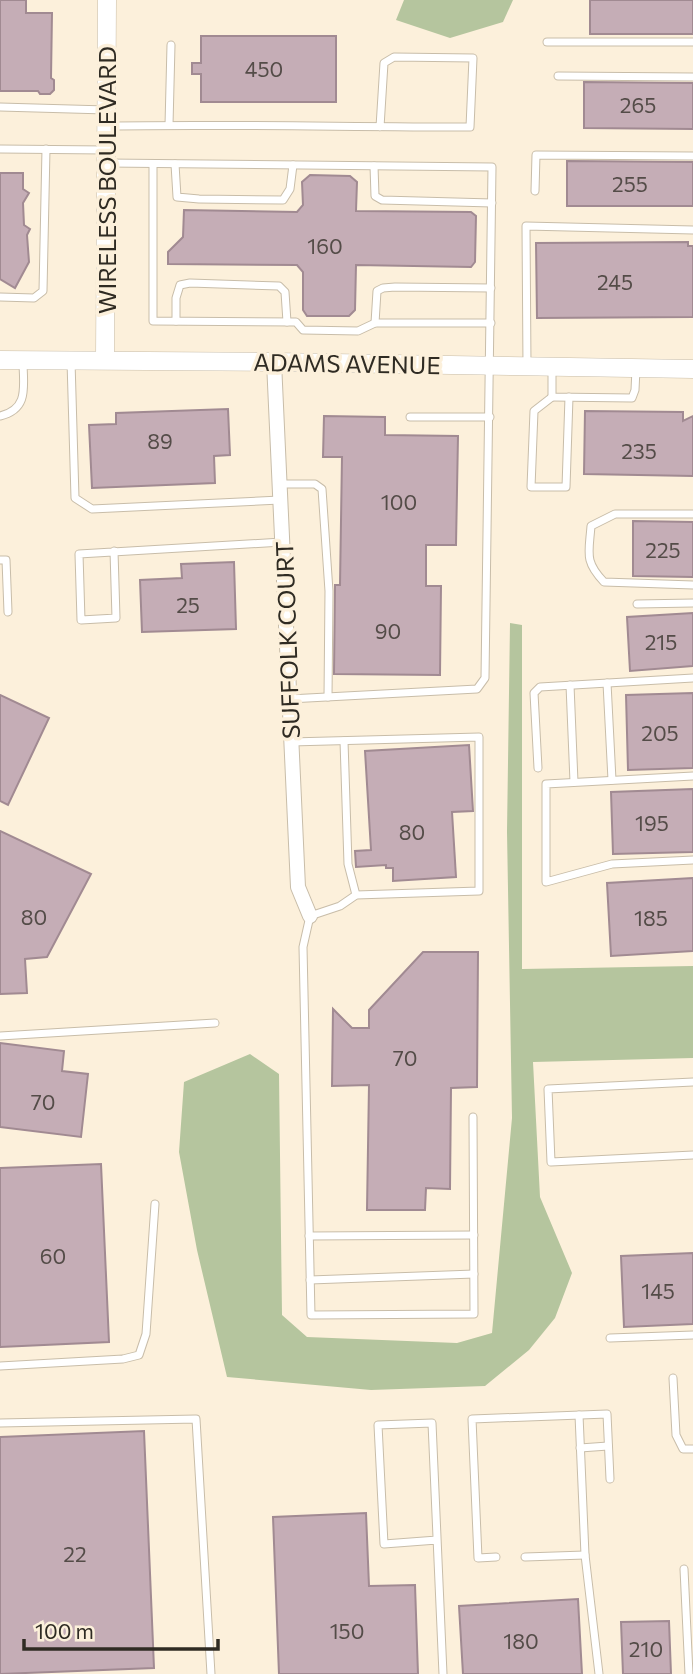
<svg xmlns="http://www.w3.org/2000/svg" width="693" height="1674" viewBox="0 0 693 1674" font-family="Commissioner,sans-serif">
<rect width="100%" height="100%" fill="#fcf0db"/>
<g fill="#b5c59e">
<path d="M 404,0 L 513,0 L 503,22 L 450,38 L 396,20 Z"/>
<path d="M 510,623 L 522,625 L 522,969 L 693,966 L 693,1058 L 533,1062 L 540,1197 L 572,1273 L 555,1318 L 529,1350 L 485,1386 L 371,1390 L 227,1377 L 197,1250 L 179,1152 L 184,1082 L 250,1054 L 279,1074 L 282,1315 L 307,1337 L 457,1343 L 492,1333 L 512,1118 L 507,832 Z"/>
</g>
<g fill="#c5adb6" stroke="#a18a92" stroke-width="2">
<path d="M 0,0 L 26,0 L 26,13 L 52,13 L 51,78 L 54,80 L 54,90 L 50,94 L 40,94 L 38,91 L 0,91 Z"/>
<rect x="590" y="0" width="103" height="34"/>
<path d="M 201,36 L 336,36 L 336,102 L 201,102 L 201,74 L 192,74 L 192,63 L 201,63 Z"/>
<path d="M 584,82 L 693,83 L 693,129 L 584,128 Z"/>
<path d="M 567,161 L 693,162 L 693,206 L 567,206 Z"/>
<path d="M 0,173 L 23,173 L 23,189 L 29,193 L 23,203 L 24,225 L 30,229 L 27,235 L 29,262 L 15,288 L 0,279 Z"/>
<path d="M 310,175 L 350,176 L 357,182 L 356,211 L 471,212 L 476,216 L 475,262 L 471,267 L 356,265 L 355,310 L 349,316 L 307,316 L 303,310 L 303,272 L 297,265 L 168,264 L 168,252 L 183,237 L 184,210 L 297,212 L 303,205 L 302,182 Z"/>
<path d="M 688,242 L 688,246 L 693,246 L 693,317 L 537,318 L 536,243 Z"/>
<path d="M 228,409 L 230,455 L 214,456 L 215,483 L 92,488 L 89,425 L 116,424 L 116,413 Z"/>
<path d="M 585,411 L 683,412 L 683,421 L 693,416 L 693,476 L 584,474 Z"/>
<path d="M 324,416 L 385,417 L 385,435 L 458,436 L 456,545 L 426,545 L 426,586 L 441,586 L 440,675 L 334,674 L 335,585 L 340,585 L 342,457 L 323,457 Z"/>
<path d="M 633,521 L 693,522 L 693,577 L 633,576 Z"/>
<path d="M 234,562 L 236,629 L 142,632 L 140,580 L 182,578 L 181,564 Z"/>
<path d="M 693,613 L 693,666 L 630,671 L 627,617 Z"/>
<path d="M 693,693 L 693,768 L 628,770 L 626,695 Z"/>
<path d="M 0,695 L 49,718 L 8,805 L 0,801 Z"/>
<path d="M 469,745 L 473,811 L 452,812 L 456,877 L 393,881 L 393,868 L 386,868 L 386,865 L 356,867 L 355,851 L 371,850 L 365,751 Z"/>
<path d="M 693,789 L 693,852 L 613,854 L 611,792 Z"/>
<path d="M 0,831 L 91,874 L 47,957 L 25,959 L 27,993 L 0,994 Z"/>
<path d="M 693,878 L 693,951 L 611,956 L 607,883 Z"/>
<path d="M 423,952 L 478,952 L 477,1087 L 451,1088 L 450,1189 L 426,1188 L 425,1210 L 367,1210 L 369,1085 L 332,1086 L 333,1009 L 352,1028 L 369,1028 L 369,1010 Z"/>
<path d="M 0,1043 L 64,1051 L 62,1071 L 88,1074 L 81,1137 L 0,1127 Z"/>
<path d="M 101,1164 L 109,1342 L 0,1347 L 0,1168 Z"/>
<path d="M 693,1253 L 693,1324 L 624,1327 L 621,1256 Z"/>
<path d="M 144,1431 L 154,1668 L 0,1674 L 0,1437 Z"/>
<path d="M 366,1513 L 369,1586 L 415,1585 L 418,1674 L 279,1674 L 273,1517 Z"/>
<path d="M 578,1599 L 582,1674 L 463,1674 L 459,1606 Z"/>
<path d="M 669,1621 L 671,1674 L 623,1674 L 621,1622 Z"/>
</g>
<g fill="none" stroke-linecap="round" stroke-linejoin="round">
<defs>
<g id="service">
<path d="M 547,42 L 693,42"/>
<path d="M 558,76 L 693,77"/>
<path d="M 0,107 L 106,110"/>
<path d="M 169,125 L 171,45"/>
<path d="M 107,126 C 228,124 349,127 470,127 L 473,58 L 394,57 L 384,63 L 380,127"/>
<path d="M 0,149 L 105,150"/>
<path d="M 107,163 L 492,167 L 485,678 L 477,689 L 289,699"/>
<path d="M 153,164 L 153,321 L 296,322 L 303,330 L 358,331 L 375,323 L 491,323"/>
<path d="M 175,164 L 177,197 L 199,199 L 283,200 L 290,189 L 293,165"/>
<path d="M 374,166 L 375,196 L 382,200 L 492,203"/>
<path d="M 535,191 L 536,155 L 693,156"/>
<path d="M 0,297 L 34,298 L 43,291 L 46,149"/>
<path d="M 176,321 L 176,298 L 180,285 L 190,283 L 279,286 L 285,292 L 287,322"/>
<path d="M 375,323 L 377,291 L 383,288 L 395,287 L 491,288"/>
<path d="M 71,361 L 75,498 L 92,509 L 280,500"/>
<path d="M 527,366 L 526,226 L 693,230"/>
<path d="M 552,367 L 552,397 L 632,398 L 635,390 L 636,369"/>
<path d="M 552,397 L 534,411 L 531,487 L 566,487 L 569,397"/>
<path d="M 0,416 C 30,409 23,385 23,361"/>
<path d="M 410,417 L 490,417"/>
<path d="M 280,484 L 315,484 L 322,489 L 329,591 L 328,697"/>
<path d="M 693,514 L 615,514 L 591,526 C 589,553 584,561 604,582 L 693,585"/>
<path d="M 114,551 L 116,618 L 81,620 L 79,554 L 282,542"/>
<path d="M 0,560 L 6,560 L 8,612"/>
<path d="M 637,604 L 693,603"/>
<path d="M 607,683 L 612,780"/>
<path d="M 570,685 L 574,782"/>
<path d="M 344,741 L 348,864 L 356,895"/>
<path d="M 291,742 L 479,737 L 479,891 L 356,895 L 340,906 L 310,916 L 303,947 L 311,1315 L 474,1314 L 473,1117"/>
<path d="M 538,768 L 534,693 L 540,687 L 693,678"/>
<path d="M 693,776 L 546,784 L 546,882 L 612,864 L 693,860"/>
<path d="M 0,1036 L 215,1023"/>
<path d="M 693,1082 L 548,1089 L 551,1162 L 693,1155"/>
<path d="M 309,1236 L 474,1235"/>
<path d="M 310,1280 L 474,1274"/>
<path d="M 610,1338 L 693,1335"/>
<path d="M 0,1366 L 123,1359 L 139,1355 L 146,1334 L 155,1204"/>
<path d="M 673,1378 L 676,1435 L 683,1449 L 693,1449"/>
<path d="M 579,1415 L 585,1555 L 599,1674"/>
<path d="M 0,1423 L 196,1419 L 211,1674"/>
<path d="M 580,1448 L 608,1446"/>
<path d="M 437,1540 L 384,1544 L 378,1425 L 432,1423 L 443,1674"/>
<path d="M 496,1557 L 478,1558 L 472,1419 L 607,1414 L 610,1479"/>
<path d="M 525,1557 L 585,1555"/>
<path d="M 684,1569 L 689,1674"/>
</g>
<path id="minor" d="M 274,362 L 298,887 L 310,916"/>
<g id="tertiary">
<path d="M 0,360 L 274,362 L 693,369"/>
<path d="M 105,360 L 107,0"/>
</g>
</defs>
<use href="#service" stroke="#c8bda9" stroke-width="9"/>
<use href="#minor" stroke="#c8bda9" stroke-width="16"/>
<use href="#tertiary" stroke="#c8bda9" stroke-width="19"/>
<use href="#service" stroke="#fff" stroke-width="7"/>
<use href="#minor" stroke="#fff" stroke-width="14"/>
<use href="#tertiary" stroke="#fff" stroke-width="18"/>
</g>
<g text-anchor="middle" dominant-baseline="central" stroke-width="7" stroke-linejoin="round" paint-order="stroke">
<g font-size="21" fill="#544c48">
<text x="264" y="68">450</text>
<text x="638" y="104">265</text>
<text x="630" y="183">255</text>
<text x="325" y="245">160</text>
<text x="615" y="281">245</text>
<text x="160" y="440">89</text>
<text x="639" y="450">235</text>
<text x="399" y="501">100</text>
<text x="663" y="549">225</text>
<text x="188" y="604">25</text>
<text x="388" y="630">90</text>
<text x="661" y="641">215</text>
<text x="660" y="732">205</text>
<text x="652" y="822">195</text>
<text x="412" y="831">80</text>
<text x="34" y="916">80</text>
<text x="651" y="917">185</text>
<text x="405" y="1057">70</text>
<text x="43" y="1101">70</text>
<text x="53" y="1255">60</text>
<text x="658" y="1290">145</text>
<text x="75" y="1553">22</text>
<text x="347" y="1630">150</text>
<text x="521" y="1640">180</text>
<text x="646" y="1648">210</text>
</g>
<g font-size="24" fill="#2f2b23" stroke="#fcf0db">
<text transform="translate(106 180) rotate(-90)">WIRELESS BOULEVARD</text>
<text transform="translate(347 363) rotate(1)">ADAMS AVENUE</text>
<text transform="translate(287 640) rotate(-92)">SUFFOLK COURT</text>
</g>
</g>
<path d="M24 1639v10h194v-10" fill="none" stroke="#2f2b23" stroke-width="3.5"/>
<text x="35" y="1639" font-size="21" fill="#2f2b23" stroke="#fcf0db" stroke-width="5" paint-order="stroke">100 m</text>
</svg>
